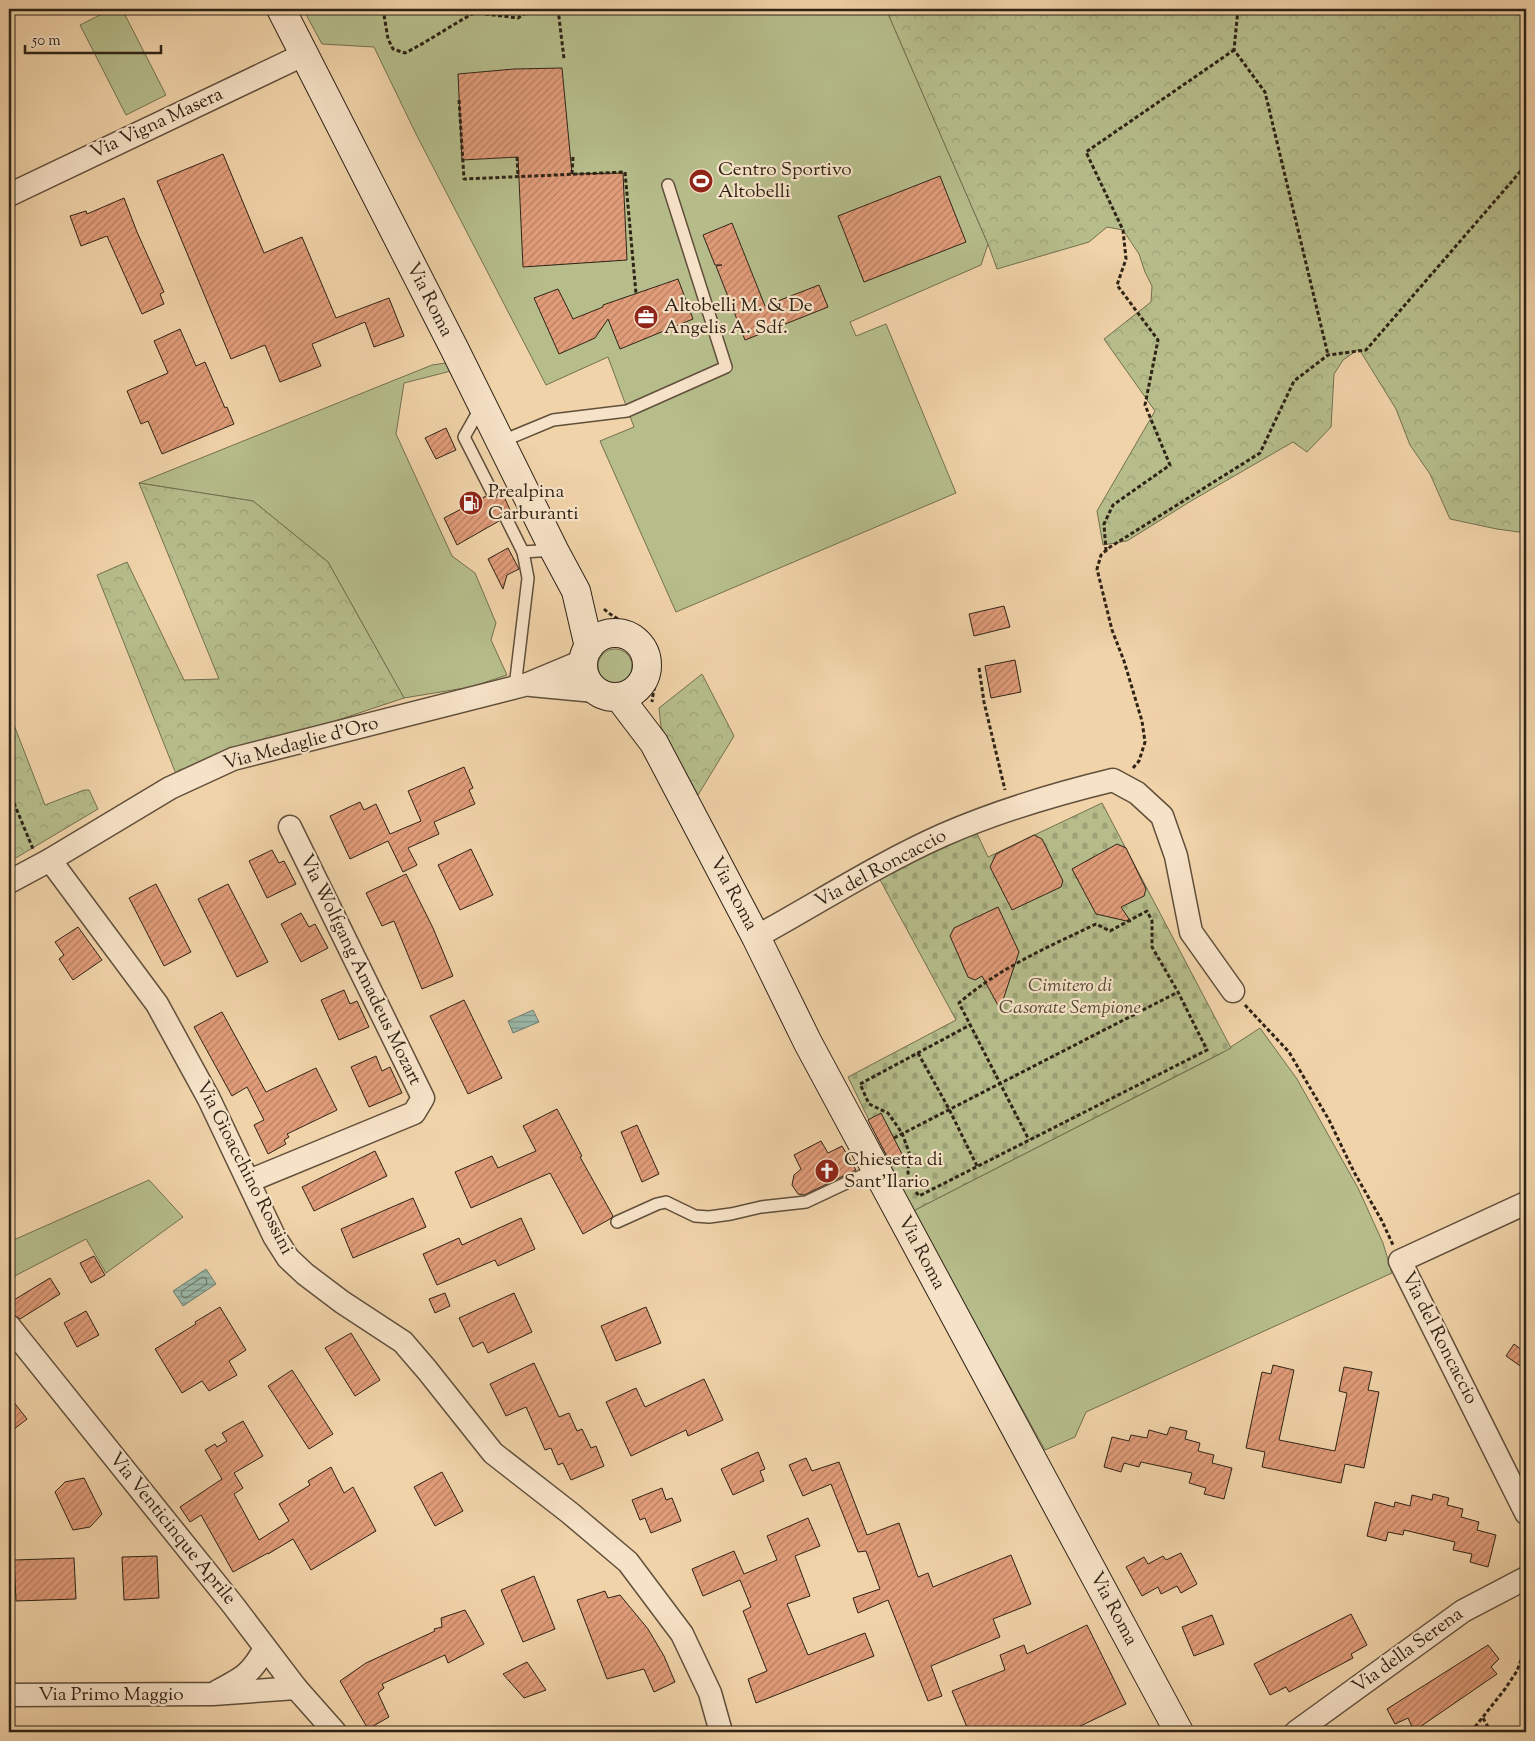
<svg xmlns="http://www.w3.org/2000/svg" width="1535" height="1741" viewBox="0 0 1535 1741" font-family="'Sorts Mill Goudy',serif">
<defs>
<pattern id="forest-crowns" width="20" height="18" patternUnits="userSpaceOnUse" patternTransform="scale(1.25)"><rect width="20" height="18" fill="#b6bd8b"/><path d="M2 6a3 3 0 1 1 6 0M12 15a3 3 0 1 1 6 0" fill="none" stroke="#9da277"/></pattern>
<pattern id="cemetery-stones" width="16" height="16" patternUnits="userSpaceOnUse" patternTransform="scale(1.25)"><rect width="16" height="16" fill="#b6bd8b"/><path d="M2 7V4a2 2 0 0 1 4 0v3zM10 15v-3a2 2 0 0 1 4 0v3z" fill="#9da277"/></pattern>
<pattern id="water-rules" width="6" height="5" patternUnits="userSpaceOnUse" patternTransform="scale(1.25)"><rect width="6" height="5" fill="#9bb8a8"/><path d="M0 2.5h6" fill="none" stroke="#7f9588"/></pattern>
<pattern id="building-hatch" width="6" height="6" patternUnits="userSpaceOnUse" patternTransform="scale(1.25)"><rect width="6" height="6" fill="#e19c79"/><path d="M-1 1l2-2M0 6l6-6M5 7l2-2" fill="none" stroke="#b77f62"/></pattern>
</defs>
<rect width="100%" height="100%" fill="#f1d3a9"/>
<filter id="stains"><feTurbulence type="fractalNoise" baseFrequency=".004" numOctaves="4"/><feColorMatrix values="0 0 0 0 .2 0 0 0 0 .09 0 0 0 0 .02 0 0 0 .5 -.17"/></filter>
<radialGradient id="worn" r=".72"><stop offset=".6" stop-color="#630" stop-opacity="0"/><stop offset="1" stop-color="#630" stop-opacity=".3"/></radialGradient>
<g fill="#b6bd8b" stroke="#727050">
<path d="M 112,9 L 122,9 L 166,95 L 126,115 L 80,25 Z"/>
<path d="M 303,9 L 886,9 L 988,244 L 981,265 L 850,322 L 856,336 L 886,324 L 956,493 L 676,612 L 600,441 L 634,427 L 608,357 L 546,385 L 416,134 L 374,47 L 322,44 Z"/>
<path d="M 446,363 L 451,371 L 404,383 L 396,434 L 452,556 L 475,573 L 496,623 L 491,640 L 507,675 L 471,687 L 404,698 L 328,562 L 253,501 L 139,483 L 432,365 Z"/>
<circle cx="615" cy="666" r="17"/>
<path d="M 1260,1028 L 1297,1079 L 1358,1188 L 1383,1243 L 1392,1273 L 1086,1412 L 1075,1437 L 1045,1450 L 913,1211 L 1220,1054 Z"/>
<path d="M 149,1180 L 183,1217 L 106,1273 L 86,1239 L 9,1279 L 9,1242 Z"/>
</g>
<g fill="url(#forest-crowns)" stroke="#727050">
<path d="M 886,9 L 1526,9 L 1526,533 L 1497,529 L 1450,519 L 1430,474 L 1410,445 L 1396,409 L 1359,349 L 1343,360 L 1334,374 L 1331,427 L 1307,452 L 1293,442 L 1191,501 L 1127,541 L 1103,545 L 1097,511 L 1155,411 L 1104,339 L 1151,302 L 1152,286 L 1145,272 L 1139,254 L 1123,230 L 1107,227 L 1089,242 L 997,269 L 988,244 Z"/>
<path d="M 139,483 L 253,501 L 328,562 L 404,698 L 176,774 L 97,575 L 127,562 L 184,680 L 219,679 Z"/>
<path d="M 702,674 L 734,736 L 698,795 L 661,727 L 659,708 Z"/>
<path d="M 9,712 L 45,805 L 84,790 L 89,790 L 98,809 L 9,862 Z"/>
</g>
<path fill="url(#cemetery-stones)" stroke="#727050" d="M 1102,803 L 1231,1048 L 913,1211 L 848,1077 L 956,1020 L 879,878 L 974,827 L 988,857 Z"/>
<g fill="url(#water-rules)" stroke="#707c6e">
<path d="M 533,1010 L 539,1022 L 513,1033 L 508,1021 Z"/>
<path d="M 206,1269 L 216,1284 L 183,1306 L 173,1291 Z"/>
</g>
<g fill="none" stroke-linecap="round" stroke-linejoin="round">
<path stroke="#656e5f" stroke-width="1" d="M 203,1277 L 206,1278 L 207,1284 L 186,1298 L 183,1297 L 181,1294 L 182,1291 Z"/>
</g>
<g fill="url(#building-hatch)" stroke="#2f2316">
<path d="M 562,68 L 572,174 L 623,173 L 627,260 L 523,267 L 518,157 L 462,160 L 458,74 L 514,69 Z"/>
<path d="M 223,154 L 264,253 L 302,237 L 336,318 L 389,298 L 404,336 L 374,347 L 365,322 L 312,344 L 321,366 L 280,382 L 265,345 L 231,359 L 157,181 Z"/>
<path d="M 940,176 L 966,242 L 864,282 L 838,216 Z"/>
<path d="M 124,198 L 137,232 L 164,292 L 160,294 L 164,304 L 142,314 L 107,236 L 81,246 L 70,216 L 86,211 L 87,214 Z"/>
<path d="M 732,223 L 765,306 L 819,285 L 828,307 L 745,340 L 716,266 L 722,265 L 715,265 L 703,235 Z"/>
<path d="M 678,279 L 693,319 L 620,349 L 608,319 L 595,338 L 559,354 L 534,298 L 558,289 L 573,319 L 603,307 L 603,305 Z"/>
<path d="M 180,329 L 196,366 L 205,362 L 225,408 L 227,407 L 234,424 L 162,454 L 148,421 L 141,424 L 127,391 L 168,373 L 154,341 Z"/>
<path d="M 446,428 L 456,450 L 436,459 L 425,438 Z"/>
<path d="M 500,488 L 512,514 L 507,511 L 502,512 L 499,517 L 499,521 L 457,545 L 444,518 L 486,496 L 491,499 L 496,498 L 498,496 Z"/>
<path d="M 508,548 L 519,569 L 507,575 L 503,589 L 488,559 Z"/>
<path d="M 1004,606 L 1010,627 L 974,636 L 969,614 Z"/>
<path d="M 1015,660 L 1021,692 L 991,698 L 985,666 Z"/>
<path d="M 464,767 L 473,788 L 469,790 L 475,804 L 434,822 L 439,834 L 408,848 L 417,865 L 403,872 L 388,841 L 350,859 L 330,816 L 360,802 L 364,810 L 376,804 L 390,834 L 421,821 L 408,791 Z"/>
<path d="M 1034,835 L 1042,839 L 1063,881 L 1061,887 L 1012,910 L 990,867 L 996,854 Z"/>
<path d="M 1117,844 L 1126,848 L 1146,889 L 1144,896 L 1121,907 L 1131,922 L 1096,914 L 1072,869 Z"/>
<path d="M 471,849 L 493,895 L 460,910 L 438,865 Z"/>
<path d="M 272,850 L 279,863 L 284,861 L 296,884 L 267,898 L 249,861 Z"/>
<path d="M 406,874 L 433,928 L 453,976 L 422,989 L 394,921 L 382,926 L 366,893 Z"/>
<path d="M 156,884 L 191,952 L 164,966 L 129,898 Z"/>
<path d="M 228,884 L 268,962 L 237,977 L 198,899 Z"/>
<path d="M 998,907 L 1019,952 L 1000,1009 L 982,976 L 975,980 L 968,977 L 950,936 L 954,928 Z"/>
<path d="M 301,913 L 309,927 L 315,924 L 328,948 L 301,962 L 281,924 Z"/>
<path d="M 78,927 L 102,960 L 73,980 L 59,959 L 64,955 L 55,942 Z"/>
<path d="M 344,990 L 350,1004 L 357,1001 L 369,1027 L 339,1040 L 321,1000 Z"/>
<path d="M 464,1000 L 502,1078 L 468,1094 L 430,1016 Z"/>
<path d="M 222,1012 L 266,1092 L 316,1068 L 337,1110 L 287,1134 L 289,1137 L 284,1140 L 286,1144 L 268,1154 L 254,1125 L 264,1120 L 247,1087 L 232,1096 L 194,1027 Z"/>
<path d="M 376,1056 L 382,1071 L 390,1067 L 402,1093 L 369,1107 L 351,1067 Z"/>
<path d="M 557,1109 L 582,1156 L 580,1157 L 613,1216 L 610,1219 L 583,1234 L 550,1173 L 471,1208 L 455,1172 L 492,1156 L 498,1168 L 536,1151 L 523,1126 Z"/>
<path d="M 881,1113 L 905,1160 L 892,1166 L 868,1120 Z"/>
<path d="M 637,1125 L 659,1174 L 642,1182 L 621,1132 Z"/>
<path d="M 821,1141 L 828,1153 L 842,1146 L 856,1170 L 804,1195 L 798,1194 L 792,1185 L 794,1175 L 801,1169 L 794,1155 Z"/>
<path d="M 375,1151 L 387,1176 L 314,1211 L 302,1187 Z"/>
<path d="M 413,1198 L 426,1227 L 353,1258 L 341,1229 Z"/>
<path d="M 521,1218 L 535,1249 L 498,1266 L 495,1260 L 437,1285 L 423,1254 L 459,1238 L 462,1245 Z"/>
<path d="M 94,1256 L 105,1275 L 91,1283 L 80,1263 Z"/>
<path d="M 50,1278 L 60,1294 L 20,1319 L 13,1314 L 9,1307 L 9,1303 Z"/>
<path d="M 445,1293 L 450,1306 L 435,1313 L 429,1299 Z"/>
<path d="M 514,1293 L 532,1332 L 488,1353 L 483,1342 L 473,1347 L 459,1318 Z"/>
<path d="M 220,1307 L 246,1350 L 229,1361 L 237,1375 L 209,1391 L 202,1381 L 182,1393 L 155,1349 L 196,1324 L 195,1322 Z"/>
<path d="M 646,1307 L 661,1343 L 616,1361 L 601,1326 Z"/>
<path d="M 86,1311 L 99,1335 L 77,1347 L 64,1323 Z"/>
<path d="M 351,1333 L 380,1380 L 355,1396 L 325,1348 Z"/>
<path d="M 1514,1344 L 1526,1353 L 1526,1370 L 1506,1356 Z"/>
<path d="M 534,1363 L 559,1417 L 569,1413 L 577,1431 L 582,1429 L 591,1448 L 596,1446 L 604,1466 L 571,1480 L 563,1463 L 558,1465 L 551,1448 L 545,1450 L 526,1407 L 506,1416 L 490,1384 Z"/>
<path d="M 1273,1365 L 1294,1370 L 1279,1440 L 1335,1451 L 1347,1393 L 1339,1391 L 1344,1367 L 1372,1372 L 1368,1390 L 1379,1392 L 1364,1468 L 1345,1464 L 1341,1483 L 1262,1467 L 1265,1452 L 1246,1448 L 1262,1372 L 1271,1374 Z"/>
<path d="M 292,1370 L 333,1434 L 309,1449 L 268,1386 Z"/>
<path d="M 704,1379 L 723,1420 L 688,1436 L 686,1430 L 631,1456 L 606,1402 L 636,1388 L 645,1407 Z"/>
<path d="M 9,1396 L 27,1419 L 9,1433 Z"/>
<path d="M 243,1421 L 263,1456 L 234,1473 L 243,1488 L 234,1494 L 259,1540 L 289,1521 L 279,1504 L 310,1485 L 308,1481 L 331,1467 L 344,1493 L 353,1487 L 376,1531 L 311,1570 L 293,1539 L 268,1554 L 268,1553 L 233,1572 L 201,1515 L 190,1522 L 180,1507 L 222,1479 L 205,1450 L 215,1444 L 217,1447 L 227,1441 L 222,1433 Z"/>
<path d="M 1170,1427 L 1187,1431 L 1185,1439 L 1200,1443 L 1198,1451 L 1214,1455 L 1212,1463 L 1232,1468 L 1224,1499 L 1204,1494 L 1206,1488 L 1189,1483 L 1192,1473 L 1141,1462 L 1139,1467 L 1124,1463 L 1121,1472 L 1104,1467 L 1112,1437 L 1129,1441 L 1131,1435 L 1147,1438 L 1149,1430 L 1167,1435 Z"/>
<path d="M 758,1452 L 765,1469 L 760,1471 L 764,1481 L 733,1495 L 721,1469 Z"/>
<path d="M 806,1458 L 812,1471 L 839,1462 L 867,1535 L 899,1523 L 918,1577 L 928,1573 L 933,1587 L 1011,1555 L 1031,1604 L 993,1619 L 1000,1637 L 931,1666 L 942,1696 L 928,1701 L 888,1600 L 858,1613 L 853,1598 L 880,1589 L 866,1551 L 858,1552 L 831,1484 L 803,1496 L 789,1465 Z"/>
<path d="M 442,1472 L 463,1511 L 435,1526 L 414,1487 Z"/>
<path d="M 84,1478 L 102,1514 L 90,1527 L 73,1530 L 55,1492 L 65,1482 Z"/>
<path d="M 662,1488 L 666,1500 L 672,1498 L 681,1521 L 651,1533 L 645,1518 L 640,1520 L 632,1500 Z"/>
<path d="M 1433,1494 L 1449,1498 L 1447,1505 L 1463,1509 L 1461,1517 L 1479,1522 L 1477,1530 L 1496,1535 L 1488,1567 L 1470,1562 L 1472,1554 L 1453,1550 L 1455,1542 L 1404,1530 L 1403,1535 L 1388,1532 L 1386,1541 L 1367,1536 L 1375,1502 L 1394,1507 L 1395,1502 L 1410,1506 L 1412,1495 L 1432,1500 Z"/>
<path d="M 808,1518 L 820,1546 L 795,1556 L 810,1596 L 787,1604 L 808,1655 L 865,1633 L 874,1656 L 756,1703 L 748,1679 L 767,1671 L 743,1611 L 751,1607 L 740,1580 L 703,1596 L 692,1569 L 734,1551 L 744,1574 L 777,1560 L 767,1536 Z"/>
<path d="M 1181,1553 L 1197,1584 L 1181,1593 L 1177,1586 L 1161,1594 L 1158,1587 L 1142,1596 L 1126,1567 L 1144,1557 L 1148,1564 L 1163,1556 L 1166,1560 Z"/>
<path d="M 157,1556 L 159,1598 L 124,1600 L 122,1557 Z"/>
<path d="M 74,1558 L 76,1599 L 16,1601 L 14,1560 Z"/>
<path d="M 534,1576 L 555,1629 L 523,1642 L 501,1590 Z"/>
<path d="M 605,1591 L 608,1598 L 620,1595 L 648,1629 L 664,1656 L 675,1682 L 654,1692 L 644,1669 L 607,1679 L 577,1600 Z"/>
<path d="M 465,1610 L 484,1644 L 448,1663 L 445,1655 L 382,1684 L 384,1688 L 378,1693 L 389,1717 L 368,1729 L 340,1681 L 366,1663 L 435,1631 L 434,1629 L 442,1627 L 441,1618 Z"/>
<path d="M 1351,1614 L 1367,1645 L 1351,1654 L 1353,1658 L 1289,1692 L 1286,1687 L 1270,1695 L 1254,1664 Z"/>
<path d="M 1212,1615 L 1224,1644 L 1194,1656 L 1182,1627 Z"/>
<path d="M 1087,1625 L 1126,1704 L 1068,1732 L 969,1732 L 952,1691 L 1005,1670 L 1000,1655 L 1024,1645 L 1027,1654 Z"/>
<path d="M 1488,1645 L 1499,1659 L 1491,1667 L 1497,1674 L 1414,1731 L 1408,1718 L 1395,1724 L 1387,1709 Z"/>
<path d="M 527,1662 L 546,1690 L 524,1698 L 503,1674 Z"/>
</g>
<g fill="none" stroke-linecap="round" stroke-linejoin="round">
<defs>
<g id="lane">
<path d="M 481,407 L 464,437 L 492,492"/>
<path d="M 500,442 L 553,420 L 627,411 L 726,367 L 668,185"/>
<path d="M 506,518 L 523,552 L 554,550"/>
<path d="M 515,687 L 528,578 L 523,552"/>
<path d="M 617,1222 L 657,1204 L 666,1202 L 695,1216 L 709,1217 L 731,1214 L 761,1207 L 806,1202 L 876,1169"/>
</g>
<g id="street">
<path d="M 9,195 L 305,54"/>
<path d="M 531,685 L 595,691"/>
<path d="M 50,860 L 157,1004 L 209,1099 L 274,1236 L 288,1258 L 305,1274 L 342,1302 L 403,1342 L 427,1370 L 493,1453 L 570,1513 L 628,1562 L 682,1634 L 710,1693 L 721,1732"/>
<path d="M 9,882 L 50,860 L 170,788 L 233,759 L 528,684 L 583,661"/>
<path d="M 756,937 C 818,903 878,864 943,835 C 998,811 1055,794 1113,780 L 1137,793 L 1162,816 L 1176,856 L 1191,932 L 1233,991"/>
<path d="M 249,1181 L 414,1113 L 423,1098 L 290,827"/>
<path d="M 1526,1203 L 1400,1261 L 1526,1513"/>
<path d="M 9,1326 L 233,1605 L 296,1688 L 335,1732"/>
<path d="M 218,1691 C 243,1678 252,1673 265,1648"/>
<path d="M 9,1695 L 213,1694 L 296,1688"/>
<path d="M 1296,1732 L 1463,1611 L 1526,1578"/>
</g>
<g id="secondary">
<path d="M 281,9 L 454,348 L 554,550 L 576,591 L 589,647"/>
<circle cx="615" cy="665" r="32"/>
<path d="M 619,697 L 654,743 L 756,937 L 808,1043 L 1179,1732"/>
</g>
</defs>
<use href="#lane" stroke="#604f3b" stroke-width="14"/>
<use href="#street" stroke="#604f3b" stroke-width="25"/>
<use href="#secondary" stroke="#2f2316" stroke-width="30"/>
<g stroke="#2f2316" stroke-width="3" stroke-dasharray="4 2.5" stroke-linecap="butt">
<path d="M 383,9 L 388,39 L 393,49 L 405,53 C 431,40 454,23 480,10"/>
<path d="M 558,9 L 564,59"/>
<path d="M 1238,9 L 1234,50 L 1265,92 L 1328,355"/>
<path d="M 480,10 L 485,14 L 518,18 L 532,9"/>
<path d="M 459,100 L 464,179 L 625,172 L 636,294"/>
<path d="M 517,157 L 518,177"/>
<path d="M 572,174 L 573,156"/>
<path d="M 1106,551 L 1104,524 L 1113,505 L 1170,465 L 1145,405 L 1158,340 L 1117,285 L 1126,259 L 1123,230 L 1086,152 L 1234,50"/>
<path d="M 604,609 C 625,628 661,632 658,668 C 657,680 653,691 652,702"/>
<path d="M 979,668 L 984,702 L 1005,790"/>
<path d="M 1133,768 L 1139,761 L 1145,742 L 1142,721 L 1124,661 L 1112,630 L 1097,569 L 1101,555 L 1110,547 L 1260,453 L 1294,381 L 1328,355 L 1366,350 L 1526,165"/>
<path d="M 9,791 L 33,849"/>
<path d="M 1245,1005 L 1289,1052 L 1329,1120 L 1354,1172 L 1382,1221 L 1393,1245"/>
<path d="M 918,1053 L 949,1109 L 977,1166"/>
<path d="M 894,1138 L 1178,992"/>
<path d="M 909,1181 L 908,1172 L 910,1155 L 902,1133 L 888,1113 L 869,1104 L 860,1084 L 970,1025"/>
<path d="M 916,1192 L 919,1196 L 1207,1050 L 1178,992 L 1152,947 L 1152,921 L 1147,911 L 1110,931 L 1096,924 C 1048,947 999,968 959,1003 L 1029,1140"/>
<path d="M 1483,1718 L 1491,1732"/>
<path d="M 1471,1732 L 1505,1689 L 1517,1671 L 1526,1646"/>
</g>
<use href="#lane" stroke="#f6e2c7" stroke-width="11"/>
<use href="#street" stroke="#f6e2c7" stroke-width="22"/>
<use href="#secondary" stroke="#f6e2c7" stroke-width="28"/>
</g>
<defs>
<symbol id="stadium-disc" viewBox="-11 -11 22 22"><circle r="9.5" fill="#8f2418" stroke="#f6e2c7"/><path d="M0-5a6.5 5 0 1 0 0 10a6.5 5 0 1 0 0-10ZM-3.5-1.8h7v3.6h-7Z" fill="#fff"/></symbol>
<symbol id="office-disc" viewBox="-11 -11 22 22"><circle r="9.5" fill="#8f2418" stroke="#f6e2c7"/><path d="M-6-3h4V-5.5h4V-3h4V5H-6ZM-1-4.5V-3h2v-1.5ZM-6 0V1H6V0Z" fill="#fff"/></symbol>
<symbol id="fuel-disc" viewBox="-11 -11 22 22"><circle r="9.5" fill="#8f2418" stroke="#f6e2c7"/><path d="M-5.5-6h7V0h2V4h1.3V-2.5L3-4.5l.8-.8L6-3V5H2.5V1h-1V6h-7ZM-4.2-4.7v3.2H.2V-4.7Z" fill="#fff"/></symbol>
<symbol id="church-disc" viewBox="-11 -11 22 22"><circle r="9.5" fill="#8f2418" stroke="#f6e2c7"/><path d="M-1.2-6h2.4v3.5h3.3v2.4h-3.3V6h-2.4V-.1h-3.3v-2.4h3.3Z" fill="#fff"/></symbol>
</defs>
<g fill-rule="evenodd">
<use href="#stadium-disc" x="687" y="167" width="28" height="28"/>
<use href="#office-disc" x="632" y="303" width="28" height="28"/>
<use href="#fuel-disc" x="457" y="489" width="28" height="28"/>
<use href="#church-disc" x="813" y="1157" width="28" height="28"/>
</g>
<g text-anchor="middle" dominant-baseline="central" stroke-width="4.5" stroke-linejoin="round" paint-order="stroke">
<g font-size="19" fill="#2f2316" stroke="#f6e2c7">
<text transform="translate(157 124) rotate(-25)">Via Vigna Masera</text>
<text transform="translate(429 300) rotate(63)">Via Roma</text>
<text transform="translate(301 744) rotate(-15)">Via Medaglie d'Oro</text>
<text transform="translate(881 869) rotate(-28)">Via del Roncaccio</text>
<text transform="translate(733 894) rotate(62)">Via Roma</text>
<text transform="translate(360 970) rotate(64)">Via Wolfgang Amadeus Mozart</text>
<text transform="translate(244 1168) rotate(63)">Via Gioacchino Rossini</text>
<text transform="translate(921 1253) rotate(62)">Via Roma</text>
<text transform="translate(1439 1338) rotate(63)">Via del Roncaccio</text>
<text transform="translate(172 1529) rotate(51)">Via Venticinque Aprile</text>
<text transform="translate(1113 1609) rotate(62)">Via Roma</text>
<text transform="translate(1408 1651) rotate(-36)">Via della Serena</text>
<text x="111" y="1695">Via Primo Maggio</text>
</g>
<g font-size="19" fill="#2f2316" stroke="#f6e2c7" text-anchor="start">
<text x="718" y="170">Centro Sportivo<tspan x="718" dy="22">Altobelli</tspan></text>
<text x="664" y="306">Altobelli M. &amp; De<tspan x="664" dy="22">Angelis A. Sdf.</tspan></text>
<text x="488" y="492">Prealpina<tspan x="488" dy="22">Carburanti</tspan></text>
<text x="844" y="1160">Chiesetta di<tspan x="844" dy="22">Sant'Ilario</tspan></text>
</g>
<g font-size="19" font-style="italic" fill="#514a33" stroke="#f6e2c7">
<text x="1070" y="986">Cimitero di<tspan x="1070" dy="22">Casorate Sempione</tspan></text>
</g>
</g>
<rect width="1535" height="1741" fill="none" stroke="#f1d3a9" stroke-width="30"/>
<rect x="10" y="10" width="1515" height="1721" fill="none" stroke="#2f2316" stroke-width="2.5"/>
<rect x="15" y="15" width="1505" height="1711" fill="none" stroke="#2f2316"/>
<path d="M25 45v8h136v-8" fill="none" stroke="#2f2316" stroke-width="2.5"/>
<text x="32" y="45" font-size="15" fill="#2f2316" stroke="#f6e2c7" stroke-width="4" paint-order="stroke">50 m</text>
<rect width="100%" height="100%" filter="url(#stains)"/>
<rect width="100%" height="100%" fill="url(#worn)"/>
</svg>
